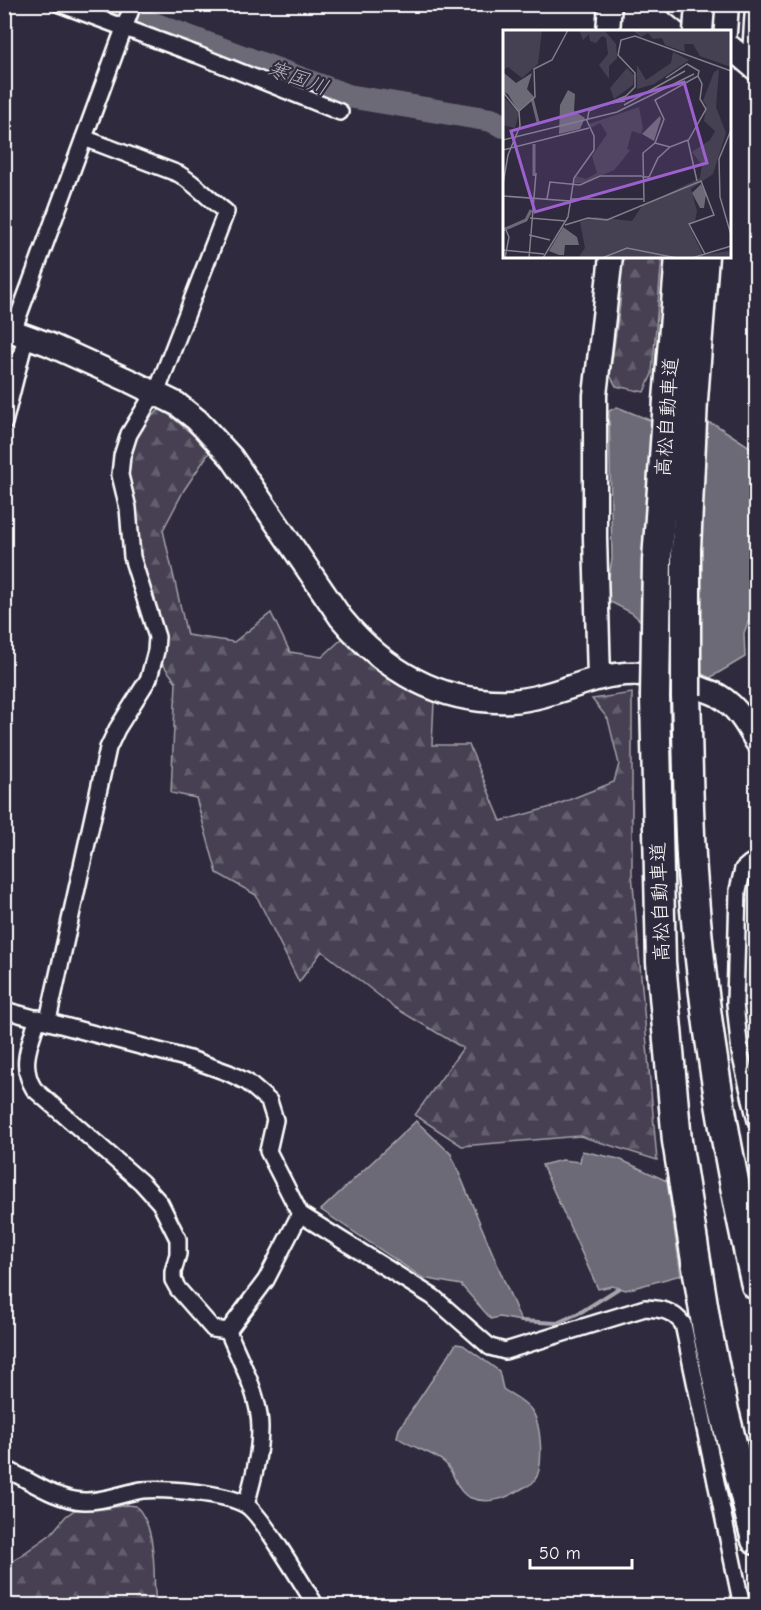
<svg xmlns="http://www.w3.org/2000/svg" width="761" height="1610" viewBox="0 0 761 1610" font-family="'Comic Neue','Klee One',sans-serif">
<defs>
<pattern id="forest-firs" width="22" height="20" patternUnits="userSpaceOnUse" patternTransform="scale(1.5)"><rect width="22" height="20" fill="#464152"/><path d="M5 1l3.5 6h-7zM16 11l3.5 6h-7z" fill="#625e6c"/></pattern>
</defs>
<rect width="100%" height="100%" fill="#2f2a3d"/>
<filter id="ink" filterUnits="userSpaceOnUse"><feTurbulence type="fractalNoise" baseFrequency=".0167" numOctaves="2"/><feDisplacementMap in="SourceGraphic" scale="12" xChannelSelector="R" yChannelSelector="G"/><feConvolveMatrix kernelMatrix="1 2 1 2 8 2 1 2 1" color-interpolation-filters="sRGB"/></filter>
<g filter="url(#ink)">
<g fill="url(#forest-firs)" stroke="#a2a0a8" stroke-width="1.5">
<path d="M 621,257 L 662,257 L 652,374 L 644,392 L 616,386 L 610,375 L 620,304 Z"/>
<path d="M 161,408 L 211,450 L 184,490 L 163,530 L 187,635 L 234,642 L 271,613 L 290,652 L 322,657 L 344,637 L 372,664 L 395,683 L 434,701 L 432,745 L 469,745 L 501,821 L 551,807 L 614,782 L 619,764 L 608,719 L 592,699 L 632,693 L 632,873 L 657,1160 L 580,1136 L 462,1146 L 415,1115 L 463,1048 L 395,1008 L 322,951 L 299,982 L 256,895 L 217,873 L 196,798 L 171,793 L 176,682 L 161,662 L 162,633 L 139,557 L 124,472 L 137,430 Z"/>
<path d="M 127,1505 L 136,1506 C 159,1530 152,1575 156,1605 L 5,1605 L 5,1567 L 51,1534 L 66,1516 L 76,1509 L 109,1508 Z"/>
</g>
<g fill="#6d6a77" stroke="#a7a6ad" stroke-width="1.5">
<path d="M 617,407 L 652,421 L 699,420 L 716,425 L 756,451 L 756,607 L 753,609 L 744,633 L 745,657 L 710,678 L 693,669 L 632,613 L 605,599 L 612,559 L 609,411 Z"/>
<path d="M 416,1121 L 451,1154 L 521,1321 L 499,1317 L 491,1319 L 461,1285 L 423,1278 L 321,1210 Z"/>
<path d="M 582,1151 L 619,1159 L 667,1181 L 681,1275 L 626,1290 L 612,1286 L 598,1289 L 542,1165 L 562,1160 L 580,1162 Z"/>
<path d="M 456,1344 L 463,1345 L 499,1371 L 503,1389 C 512,1395 526,1401 532,1411 C 541,1424 545,1468 534,1481 C 532,1485 527,1486 523,1488 C 507,1498 490,1505 471,1498 C 456,1493 456,1474 445,1463 C 432,1451 411,1448 397,1437 L 399,1429 Z"/>
</g>
<g fill="none" stroke-linecap="round" stroke-linejoin="round">
<path stroke="#a7a6ad" stroke-width="4" d="M 521,1321 L 557,1323 L 581,1312 L 619,1288"/>
<path stroke="#6d6a77" stroke-width="24" d="M 99,4 L 348,96 L 491,120 L 504,126"/>
<defs>
<g id="street">
<path d="M 60,4 L 198,55 L 340,112"/>
<path d="M 750,63 L 753,15 L 756,7"/>
<path d="M 13,331 L 133,4"/>
<path d="M 4,423 L 26,336"/>
<path d="M 756,864 L 750,863 L 743,869 L 738,890 L 735,1003 L 740,1053 L 756,1121"/>
<path d="M 4,1010 L 193,1060 L 229,1073 L 247,1082 L 269,1101 L 275,1120 L 268,1151 L 300,1214 L 433,1297 L 490,1347 L 505,1351 L 645,1308 C 662,1309 672,1310 683,1324 L 742,1606"/>
<path d="M 38,1018 C 30,1044 19,1065 34,1089 L 141,1182 L 160,1203 L 178,1239 L 178,1254 L 173,1272 L 173,1280 L 178,1289 L 213,1329 L 228,1331"/>
<path d="M 48,1020 L 108,748 L 117,729 L 149,678 L 156,651 L 157,637 L 132,557 L 128,508 L 120,475 L 122,456 L 129,434 L 160,383 L 226,212 C 210,200 196,184 179,174 L 84,138"/>
<path d="M 4,1468 C 30,1480 55,1500 84,1501 C 103,1502 123,1493 142,1490 C 165,1488 226,1493 246,1505 C 262,1515 303,1585 316,1606"/>
<path d="M 246,1505 C 253,1480 260,1454 260,1428 C 260,1395 240,1361 228,1331 L 266,1280 L 300,1214"/>
</g>
<g id="secondary">
<path d="M 678,4 L 709,30"/>
<path d="M 608,32 L 610,4"/>
<path d="M 730,47 L 756,69"/>
<path d="M 4,328 L 48,344 L 130,381 L 177,404 L 197,420 L 232,458 L 341,618 C 385,671 440,704 511,701 C 543,699 569,686 600,678 C 635,669 669,675 702,689 C 708,691 715,693 719,696 C 737,707 747,724 756,741"/>
<path d="M 599,678 L 595,538 L 595,395 L 611,256"/>
</g>
<g id="highway">
<path d="M 722,32 L 724,4"/>
<path d="M 668,400 L 680,256"/>
<path d="M 693,400 L 704,256"/>
<path d="M 686,695 C 688,754 688,814 692,872 C 702,1011 725,1150 756,1285"/>
<path d="M 655,697 L 661,962 L 677,1141 L 707,1330 L 724,1411 L 756,1540"/>
</g>
</defs>
<use href="#street" stroke="#fff" stroke-width="20"/>
<use href="#secondary" stroke="#fff" stroke-width="27"/>
<use href="#highway" stroke="#fff" stroke-width="33"/>
<use href="#street" stroke="#2f2a3d" stroke-width="15"/>
<use href="#secondary" stroke="#2f2a3d" stroke-width="22"/>
<use href="#highway" stroke="#2f2a3d" stroke-width="28"/>
<defs>
<g id="highway-bridge">
<path d="M 698,32 L 700,4"/>
<path d="M 686,695 L 686,549 L 693,400"/>
<path d="M 655,697 L 657,561 L 668,400"/>
</g>
</defs>
<use href="#highway-bridge" stroke="#fff" stroke-width="33" stroke-linecap="butt"/>
<use href="#highway-bridge" stroke="#2f2a3d" stroke-width="28"/>
</g>
</g>
<g text-anchor="middle" dominant-baseline="central" stroke-width="4.5" stroke-linejoin="round" paint-order="stroke">
<g font-size="20" fill="#fff" stroke="#2f2a3d">
<text transform="translate(667 417) rotate(-86)">高松自動車道</text>
<text transform="translate(660 902) rotate(-92)">高松自動車道</text>
</g>
<g font-size="21" font-style="italic" fill="#b6b4bb" stroke="#2f2a3d">
<text transform="translate(298 78) rotate(20)">寒国川</text>
</g>
</g>
<g transform="translate(503 30)">
<rect width="228" height="228" fill="#2f2a3d"/>
<path d="M 0,0 L 39,0 L 35,34 L 19,48 L 5,37 L 0,40 ZM 76,0 L 101,0 L 113,14 L 114,28 L 106,36 L 106,49 L 96,35 L 105,24 L 103,8 L 99,6 L 93,13 L 87,11 L 86,4 L 80,10 ZM 129,0 L 228,0 L 228,37 L 197,26 L 190,14 L 181,14 L 182,22 L 162,15 L 159,8 L 150,9 L 145,3 L 138,7 ZM 170,22 L 186,30 L 151,54 L 134,59 L 134,35 L 143,50 L 168,33 ZM 124,38 L 131,45 L 130,55 L 111,69 L 107,58 ZM 216,39 L 213,77 L 223,103 L 210,144 L 188,159 L 194,181 L 192,191 L 185,194 L 200,225 L 226,221 L 228,228 L 75,228 L 82,218 L 77,192 L 92,187 L 129,191 L 139,176 L 197,148 L 199,135 L 189,122 L 207,110 L 212,101 L 201,91 L 203,75 L 200,71 L 211,42 ZM 0,66 L 16,83 L 12,98 L 0,95 ZM 136,77 L 140,98 L 138,104 L 129,101 L 124,119 L 127,120 L 118,132 L 111,140 L 81,153 L 70,153 L 73,146 L 83,149 L 94,143 L 89,126 L 104,104 L 97,93 L 88,98 L 86,94 Z" fill="#464152"/>
<path d="M 0,42 L 13,53 L 29,43 L 24,59 L 31,67 L 15,81 L 5,64 L 0,62 ZM 65,60 L 72,64 L 71,81 L 82,88 L 77,99 L 56,104 L 57,75 ZM 157,86 L 158,89 L 151,111 L 139,104 ZM 198,154 L 203,164 L 201,178 L 197,178 L 189,163 ZM 60,197 L 74,207 L 76,215 L 62,215 L 61,225 L 56,225 L 46,221 Z" fill="#6d6a77"/>
<path fill="none" stroke="#6d6a77" stroke-width="3" d="M 29,68 L 35,92M 31,146 L 31,114M 0,200 L 23,190 L 28,180"/>
<path fill="none" stroke="#827f8b" stroke-width="1.5" d="M 0,62 L 16,82M 101,74 L 122,71M 121,75 L 182,41M 228,100 L 216,129 L 217,167 L 228,205M 0,110 L 114,82 L 191,44M 152,113 L 167,117 L 185,110M 0,120 L 86,98M 139,147 L 146,147 L 155,128 L 167,117M 194,151 L 185,111 L 203,79 L 197,69 L 199,54 L 195,46M 0,154 L 5,125 L 17,96 L 16,81 L 32,67 L 31,39 L 49,30 L 65,0M 0,166 L 67,171M 44,169 L 47,152 L 77,155 L 97,146 L 139,146M 67,169 L 140,169M 141,172 L 140,123 L 152,113 L 161,89 L 152,70 L 195,46 L 196,41 L 184,34 L 163,48M 27,188 L 63,191M 62,195 L 85,188 L 104,190 L 198,151 L 211,185 L 186,194 L 202,224M 26,205 L 47,210M 0,220 L 41,224M 2,228 L 6,207 L 3,200M 26,228 L 33,143M 40,228 L 65,187 L 71,148 L 91,120 L 91,106 L 84,91 L 86,81 L 123,66 L 132,57 L 132,43 L 115,25 L 118,10 L 132,6 L 228,41M 99,228 L 124,218 L 174,228M 189,228 L 228,216"/>
<path fill="#9c61cf" fill-opacity="0.15" stroke="#9c61cf" stroke-width="3" d="M 181,52 L 204,133 L 32,182 L 8,101 Z"/>
<rect width="228" height="228" fill="none" stroke="#fff" stroke-width="3"/>
</g>
<rect width="761" height="1610" fill="none" stroke="#2f2a3d" stroke-width="24"/>
<rect x="12" y="12" width="737" height="1586" fill="none" stroke="#fff" stroke-width="2" filter="url(#ink)"/>
<path d="M530 1559v9h102v-9" fill="none" stroke="#ffffff" stroke-width="3"/>
<text x="539" y="1559" font-size="18" fill="#ffffff" stroke="#2f2a3d" stroke-width="4.5" paint-order="stroke">50 m</text>
</svg>
